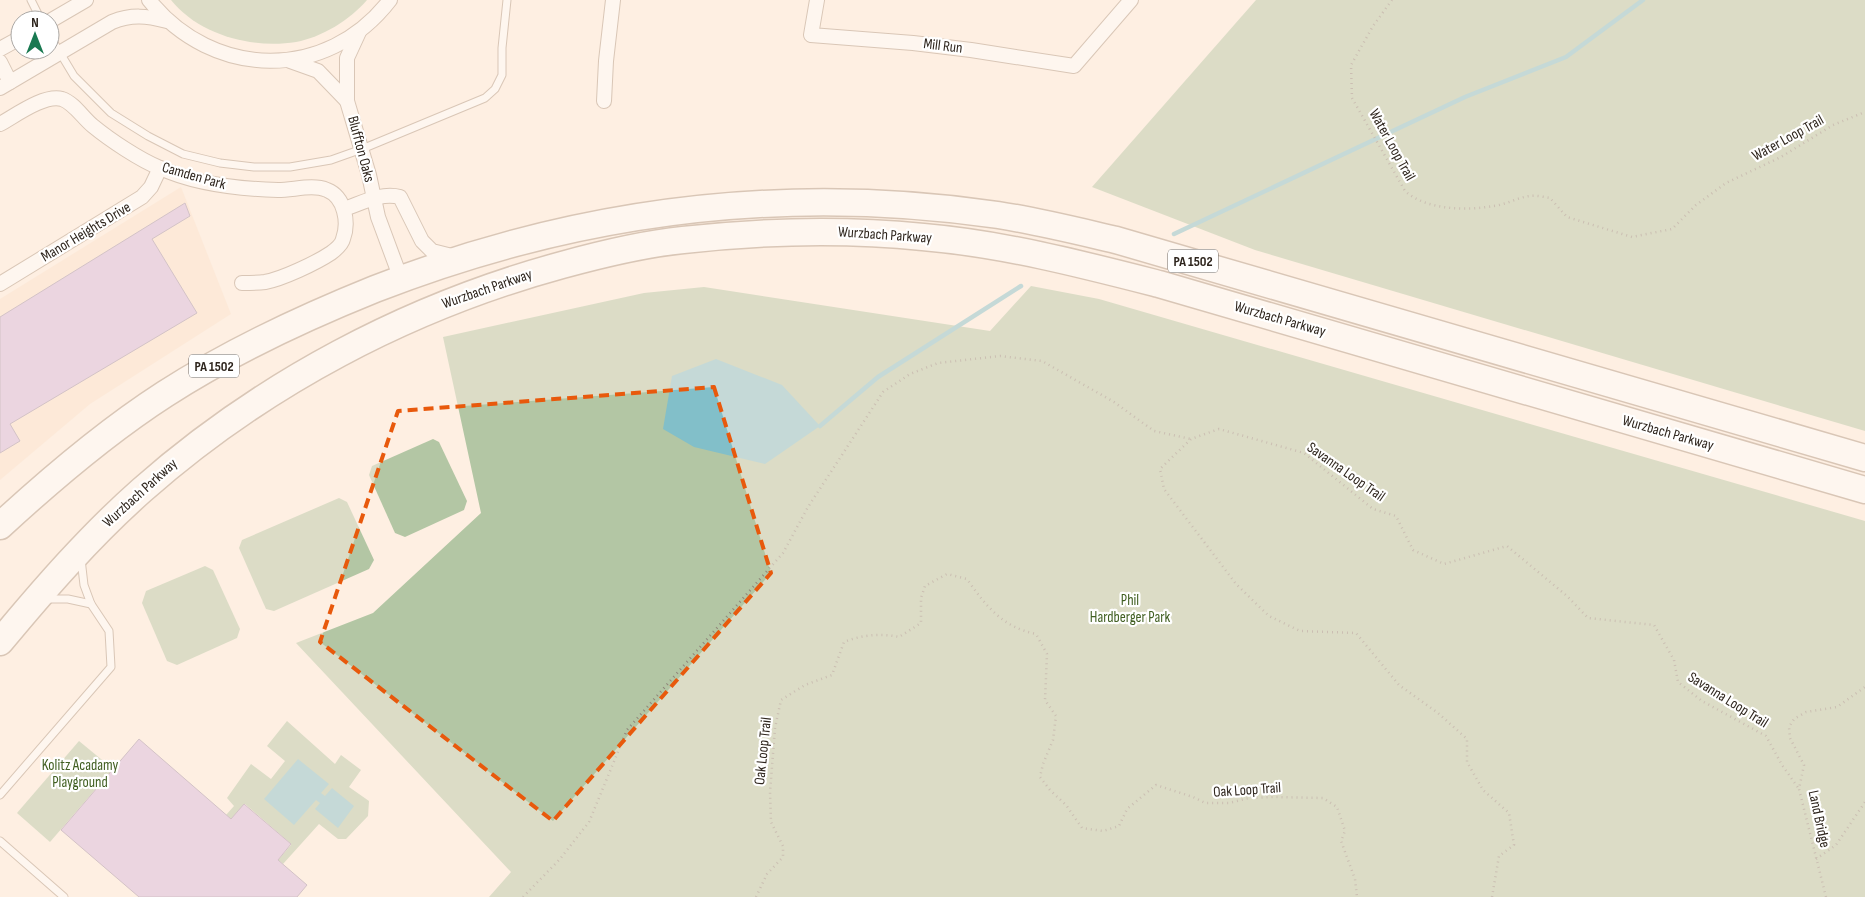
<svg xmlns="http://www.w3.org/2000/svg" width="1865" height="897" viewBox="0 0 1865 897" font-family="'Sofia Sans Condensed',sans-serif">
<rect width="100%" height="100%" fill="#feefe2"/>
<path fill="#fce3cd" d="M 181,187 L 231,314 L 90,404 L 0,480 L 0,299 Z"/>
<g fill="#b3c6a4">
<path d="M 171,0 L 367,0 C 350,20 322,37 296,42 C 252,49 199,35 171,0 Z"/>
<path d="M 1256,0 L 1865,0 L 1865,431 L 1255,250 L 1092,187 Z"/>
<path d="M 1031,286 L 1099,299 L 1865,521 L 1865,897 L 489,897 L 511,872 L 296,643 L 373,613 L 481,513 L 443,337 L 644,293 L 704,287 L 990,331 Z"/>
<path d="M 433,439 L 439,442 L 467,501 L 464,510 L 405,537 L 395,533 L 369,475 L 372,466 Z"/>
<path d="M 339,498 L 347,502 L 374,560 L 369,569 L 274,611 L 266,609 L 239,548 L 242,540 Z"/>
<path d="M 205,566 L 213,570 L 240,629 L 237,638 L 177,665 L 167,661 L 142,603 L 146,591 Z"/>
<path d="M 287,721 L 335,764 L 341,755 L 361,770 L 349,787 L 369,801 L 368,816 L 346,839 L 338,839 L 319,824 L 283,864 L 278,860 L 291,845 L 290,843 L 245,804 L 231,819 L 226,815 L 234,806 L 227,798 L 251,764 L 271,779 L 285,761 L 267,746 Z"/>
<path d="M 79,741 L 113,769 L 50,842 L 17,813 Z"/>
</g>
<g fill="#82bfc9">
<path d="M 716,359 L 782,385 L 820,426 L 765,464 L 694,447 L 663,429 L 672,376 Z"/>
<path d="M 298,759 L 329,784 L 321,793 L 325,796 L 332,788 L 354,806 L 338,828 L 315,809 L 320,803 L 316,800 L 294,825 L 264,799 Z"/>
</g>
<g fill="none" stroke-linecap="round" stroke-linejoin="round">
<g stroke="#82bfc9" stroke-width="4.5">
<path d="M 1174,234 L 1465,97 L 1566,57 L 1643,0"/>
<path d="M 820,426 L 878,377 L 1021,286"/>
</g>
</g>
<g fill="#d6b6dd" stroke="#a08da5">
<path d="M 185,203 L 190,216 L 152,239 L 197,313 L 10,424 L 20,441 L 0,453 L 0,317 Z"/>
<path d="M 139,739 L 231,819 L 244,804 L 291,844 L 278,860 L 307,885 L 297,897 L 139,897 L 61,830 Z"/>
</g>
<g fill="none" stroke-linecap="round" stroke-linejoin="round">
<defs>
<g id="lane">
<path d="M 31,0 L 41,20"/>
<path d="M 50,36 L 74,76 L 111,113 L 148,136 L 183,154 L 220,163 L 254,167 L 290,167 L 331,160 L 362,149 L 485,98 L 495,89 L 502,75 L 502,48 L 507,0"/>
<path d="M 47,599 L 68,599 L 91,604"/>
<path d="M 0,795 L 111,667 L 109,631 L 91,604 L 84,585 L 81,559"/>
<path d="M 0,841 L 64,897"/>
</g>
<g id="street">
<path d="M 149,0 C 213,80 327,82 390,0"/>
<path d="M 817,0 L 811,35 L 913,43 L 971,50 L 1074,66 L 1131,0"/>
<path d="M 50,21 L 86,0"/>
<path d="M 359,32 L 347,58 L 347,101 L 369,175 L 378,217 L 401,279"/>
<path d="M 0,49 L 20,38"/>
<path d="M 290,61 L 318,71 L 347,101"/>
<path d="M 0,62 L 10,82"/>
<path d="M 0,88 L 112,22 C 132,14 147,16 167,21"/>
<path d="M 604,101 L 606,61 L 613,0"/>
<path d="M 0,124 C 15,116 44,94 62,99 C 74,103 83,118 93,126 C 110,140 140,160 160,168 C 195,184 240,189 278,190 C 294,190 313,184 327,190 C 345,197 349,223 343,239 C 342,244 335,250 331,253 C 316,263 282,279 265,282 C 258,283 250,283 242,283"/>
<path d="M 344,209 C 362,203 381,192 400,197 L 422,241 L 432,251 L 456,257"/>
<path d="M 0,284 L 142,197 L 151,187 L 160,168"/>
</g>
<g id="highway">
<path d="M 0,526 C 51,479 106,432 165,394 C 230,352 303,318 375,289 C 575,211 785,184 998,215 C 1037,221 1077,231 1116,240 L 1865,458"/>
<path d="M 0,642 C 44,589 90,536 142,490 C 262,384 408,307 562,265 C 602,254 643,244 683,240 C 763,231 844,229 923,237 C 1004,244 1081,264 1159,284 L 1865,490"/>
</g>
</defs>
<use href="#lane" stroke="#ae9682" stroke-width="9"/>
<use href="#street" stroke="#ae9682" stroke-width="16"/>
<use href="#highway" stroke="#ae9682" stroke-width="29"/>
<g stroke="#8f8479" stroke-width="2.5" stroke-dasharray="1 4" stroke-linecap="butt">
<path d="M 1392,0 L 1373,26 L 1351,65 L 1352,98 L 1405,191 C 1426,210 1466,211 1493,206 C 1506,205 1518,197 1530,196 C 1536,195 1544,197 1550,198 L 1567,217 L 1632,237 L 1672,229 L 1696,205 L 1726,183 L 1781,157 L 1833,125 L 1865,112"/>
<path d="M 1816,859 L 1836,845 L 1865,802"/>
<path d="M 523,897 L 560,859 L 589,822 L 627,730 L 783,553 L 808,507 L 883,392 L 910,374 L 938,363 L 1000,356 L 1042,361 L 1114,402 L 1154,431 L 1191,439"/>
<path d="M 756,897 L 767,874 L 783,857 L 783,846 L 771,822 L 770,792 L 775,728 L 781,700 L 805,685 L 832,675 L 844,642 C 861,635 881,633 899,637 L 921,623 L 921,598 L 925,586 L 947,574 L 967,579 C 986,606 1002,627 1036,634 L 1047,654 L 1045,700 L 1056,716 L 1053,740 L 1043,764 L 1040,777 L 1050,790 L 1066,805 L 1082,828 L 1103,831 L 1119,826 L 1127,809 L 1156,785 L 1193,797 L 1205,803 L 1229,803 L 1249,798 L 1274,797 L 1323,798 L 1337,807 L 1345,831 L 1341,841 L 1355,879 L 1357,897"/>
<path d="M 1492,897 L 1499,856 L 1514,845 L 1509,813 L 1483,790 L 1467,762 L 1467,739 L 1438,713 L 1399,685 L 1356,633 L 1300,631 L 1269,616 L 1236,584 L 1164,489 L 1160,469 L 1191,439 L 1219,429 L 1304,453 L 1373,509 L 1396,516 L 1413,550 L 1444,564 L 1507,546 L 1567,596 L 1588,618 L 1654,625 L 1674,660 L 1678,682 L 1702,701 L 1766,736 L 1782,765 L 1799,789"/>
<path d="M 1826,897 L 1799,789 L 1804,765 L 1790,738 L 1789,727 L 1794,719 L 1806,712 L 1837,707 L 1865,687"/>
</g>
<use href="#lane" stroke="#fff" stroke-width="7"/>
<use href="#street" stroke="#fff" stroke-width="14"/>
<use href="#highway" stroke="#fff" stroke-width="26"/>
</g>
<path d="M0 0H1865V897H0ZM 714,387 L 771,573 L 553,821 L 320,642 L 398,411 Z" fill="#feefe2" fill-opacity=".55" fill-rule="evenodd"/>
<path fill="none" stroke="#e8590c" stroke-width="4" stroke-dasharray="10 6" stroke-linejoin="round" d="M 714,387 L 771,573 L 553,821 L 320,642 L 398,411 Z"/>
<g text-anchor="middle" dominant-baseline="central" stroke-width="4.5" stroke-linejoin="round" paint-order="stroke">
<g fill="#fff" stroke="#6d6661" stroke-width="1">
<rect x="1168" y="249.5" width="50" height="23" rx="4"/>
<rect x="189" y="354.5" width="50" height="23" rx="4"/>
</g>
<g font-size="14" font-weight="bold" fill="#2e251d">
<text x="1193" y="261">PA 1502</text>
<text x="214" y="366">PA 1502</text>
</g>
<g font-size="15" fill="#2e251d" stroke="#fff">
<text transform="translate(943 46) rotate(7)">Mill Run</text>
<text transform="translate(1788 138) rotate(-29)">Water Loop Trail</text>
<text transform="translate(1392 145) rotate(61)">Water Loop Trail</text>
<text transform="translate(361 149) rotate(75)">Bluffton Oaks</text>
<text transform="translate(194 176) rotate(16)">Camden Park</text>
<text transform="translate(86 232) rotate(-31)">Manor Heights Drive</text>
<text transform="translate(885 235) rotate(4)">Wurzbach Parkway</text>
<text transform="translate(487 289) rotate(-19)">Wurzbach Parkway</text>
<text transform="translate(1280 319) rotate(16)">Wurzbach Parkway</text>
<text transform="translate(1668 433) rotate(16)">Wurzbach Parkway</text>
<text transform="translate(1346 472) rotate(35)">Savanna Loop Trail</text>
<text transform="translate(140 493) rotate(-42)">Wurzbach Parkway</text>
<text transform="translate(1728 700) rotate(32)">Savanna Loop Trail</text>
<text transform="translate(763 751) rotate(-84)">Oak Loop Trail</text>
<text transform="translate(1247 790) rotate(-4)">Oak Loop Trail</text>
<text transform="translate(1819 819) rotate(78)">Land Bridge</text>
</g>
<g font-size="15" fill="#415f22" stroke="#fff">
<text x="1130" y="600">Phil<tspan x="1130" dy="17">Hardberger Park</tspan></text>
<text x="80" y="765">Kolitz Acadamy<tspan x="80" dy="17">Playground</tspan></text>
</g>
</g>
<g transform="translate(35 35)"><circle r="24" fill="#ffffff" stroke="#aba8a5"/>
<path d="M0-4L9 19L0 12L-9 19Z" fill="#197951"/>
<text y="-8" font-size="14" font-weight="bold" text-anchor="middle" fill="#2e251d">N</text>
</g>
</svg>
